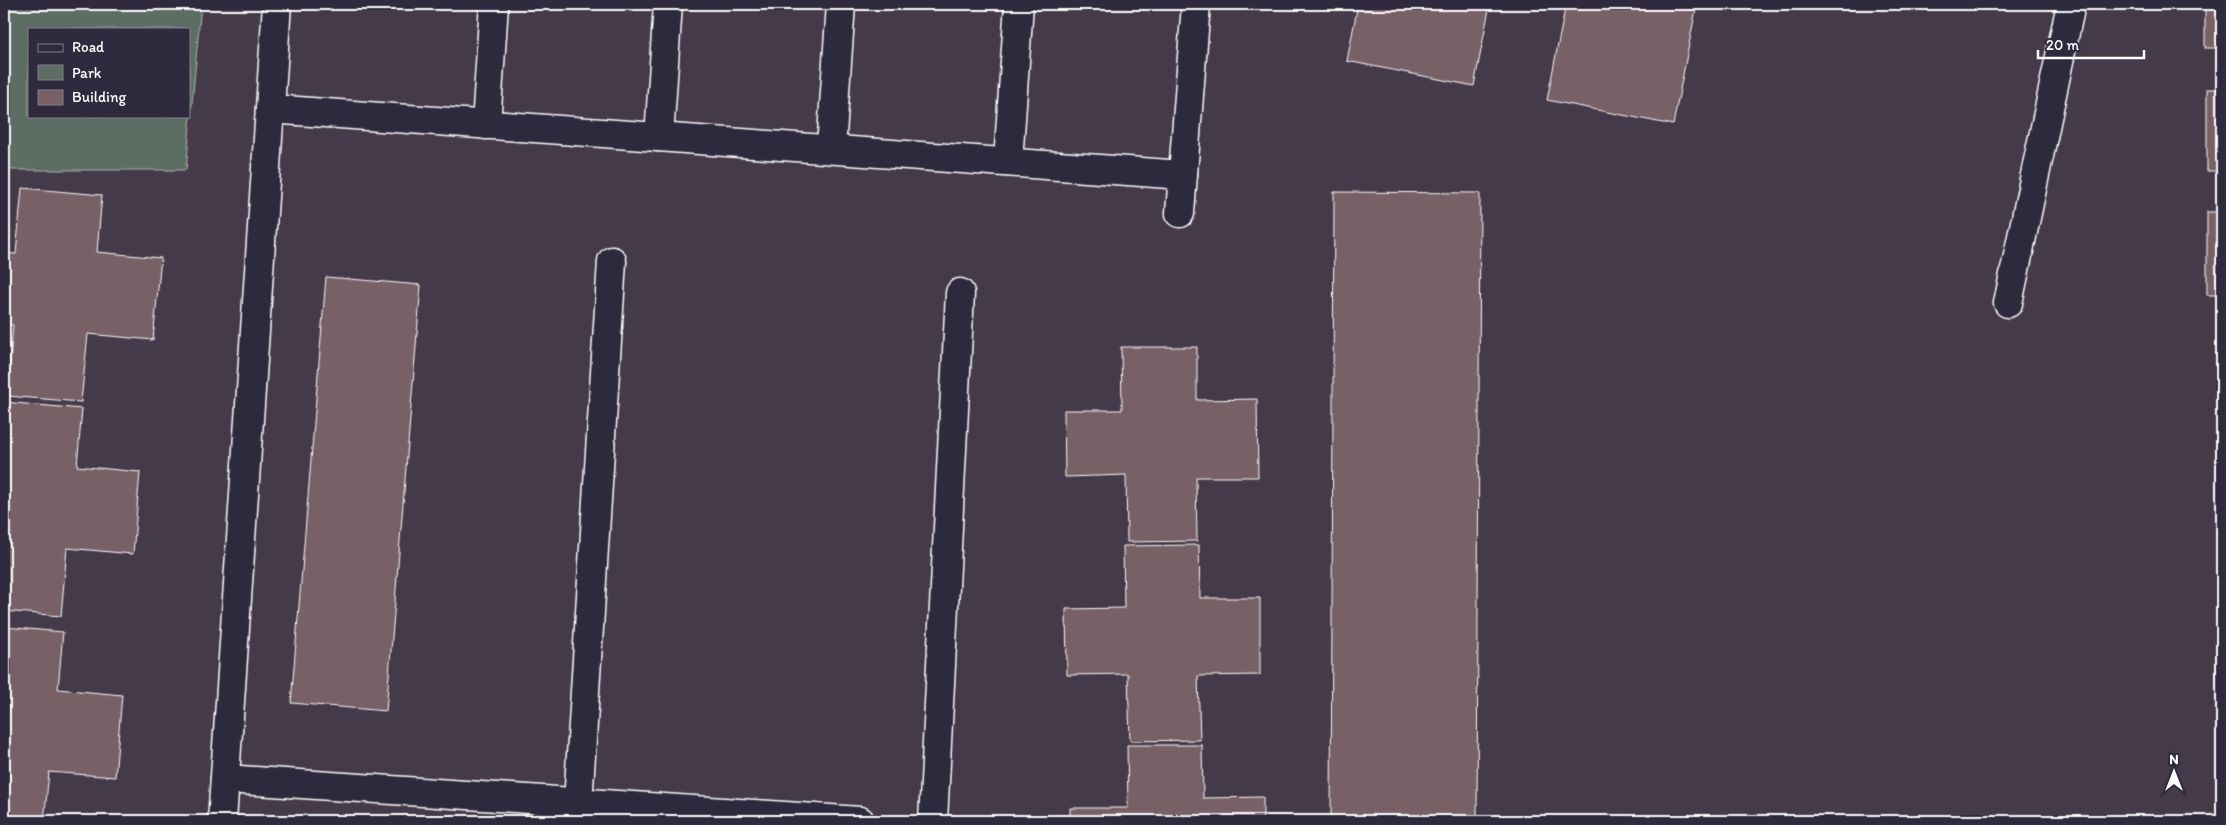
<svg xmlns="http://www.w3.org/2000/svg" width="2226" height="825" viewBox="0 0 2226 825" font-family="Itim,sans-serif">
<rect width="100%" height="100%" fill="#453a49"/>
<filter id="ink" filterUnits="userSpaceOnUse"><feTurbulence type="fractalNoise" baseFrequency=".02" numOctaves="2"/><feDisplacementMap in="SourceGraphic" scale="10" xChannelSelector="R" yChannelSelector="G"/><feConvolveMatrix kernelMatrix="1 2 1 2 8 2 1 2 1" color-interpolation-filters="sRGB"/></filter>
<g filter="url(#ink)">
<path fill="#5c6d64" stroke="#aeb6b2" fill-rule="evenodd" d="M 4,4 L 201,4 L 186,170 L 4,170 ZM 29,29 L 189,29 L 189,116 L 29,116 Z"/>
<g fill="#776166" stroke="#fff">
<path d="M 1358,4 L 1490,4 L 1474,86 L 1347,61 Z"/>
<path d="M 1566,4 L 1697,4 L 1673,125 L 1547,100 Z"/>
<rect x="2205" y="4" width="17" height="44"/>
<rect x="2207" y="89" width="15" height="82"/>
<path d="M 22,188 L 102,195 L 97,252 L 161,258 L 153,340 L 88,334 L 81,402 L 7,396 L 13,325 L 4,324 L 4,253 L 16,254 Z"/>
<path d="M 1334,192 L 1480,193 L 1477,821 L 1331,821 Z"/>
<rect x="2207" y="212" width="15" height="83"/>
<path d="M 326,277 L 421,285 L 386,711 L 291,703 Z"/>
<path d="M 1121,347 L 1197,347 L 1197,400 L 1257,399 L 1258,477 L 1196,477 L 1197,541 L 1127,542 L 1126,475 L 1065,477 L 1064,410 L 1122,410 Z"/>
<path d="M 4,402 L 82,409 L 77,466 L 140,472 L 133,554 L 67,548 L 61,616 L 4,611 Z"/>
<path d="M 1199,545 L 1200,598 L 1260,598 L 1260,675 L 1198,676 L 1200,740 L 1130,741 L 1128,674 L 1067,675 L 1066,609 L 1124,608 L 1123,546 Z"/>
<path d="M 4,627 L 63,632 L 58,689 L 122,695 L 115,777 L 49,772 L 44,821 L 4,821 Z"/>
<path d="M 1127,745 L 1202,745 L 1203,798 L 1263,797 L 1263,821 L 1070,821 L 1070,808 L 1128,808 Z"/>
</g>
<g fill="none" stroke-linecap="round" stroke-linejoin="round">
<defs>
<g id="minor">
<path d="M 270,109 L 1183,175"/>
<path d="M 486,125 L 494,4"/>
<path d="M 659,137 L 668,4"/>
<path d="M 831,149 L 841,4"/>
<path d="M 1008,162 L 1019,4"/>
<path d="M 1180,213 L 1196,4"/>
<path d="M 2008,303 L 2071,4"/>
<path d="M 225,779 L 860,821"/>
<path d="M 578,803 L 612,261"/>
<path d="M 222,821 L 277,4"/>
<path d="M 933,821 L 960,293"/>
</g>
</defs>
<use href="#minor" stroke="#fff" stroke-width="31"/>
<use href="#minor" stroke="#2f2a3d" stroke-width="28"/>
</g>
</g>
<rect width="2226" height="825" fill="none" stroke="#2f2a3d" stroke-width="20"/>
<rect x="10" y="10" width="2206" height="805" fill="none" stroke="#fff" stroke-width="2" filter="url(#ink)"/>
<rect x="28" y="28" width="162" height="90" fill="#2f2a3d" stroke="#827f8b"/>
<rect x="38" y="44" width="25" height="8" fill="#2f2a3d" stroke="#827f8b"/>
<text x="72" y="52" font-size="15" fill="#ffffff">Road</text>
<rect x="38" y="65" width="25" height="15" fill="#5c6d64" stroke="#827f8b"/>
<text x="72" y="78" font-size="15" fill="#ffffff">Park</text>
<rect x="38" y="90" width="25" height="15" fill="#776166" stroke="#827f8b"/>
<text x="72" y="102" font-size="15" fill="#ffffff">Building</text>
<g transform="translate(2174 772)" stroke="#2f2a3d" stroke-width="4" paint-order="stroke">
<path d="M0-4L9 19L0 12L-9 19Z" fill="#ffffff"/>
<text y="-8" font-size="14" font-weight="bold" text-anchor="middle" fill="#ffffff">N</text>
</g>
<path d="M2038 50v8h106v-8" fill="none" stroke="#ffffff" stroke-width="2.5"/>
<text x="2046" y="50" font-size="15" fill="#ffffff" stroke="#2f2a3d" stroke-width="4" paint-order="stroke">20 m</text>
</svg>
